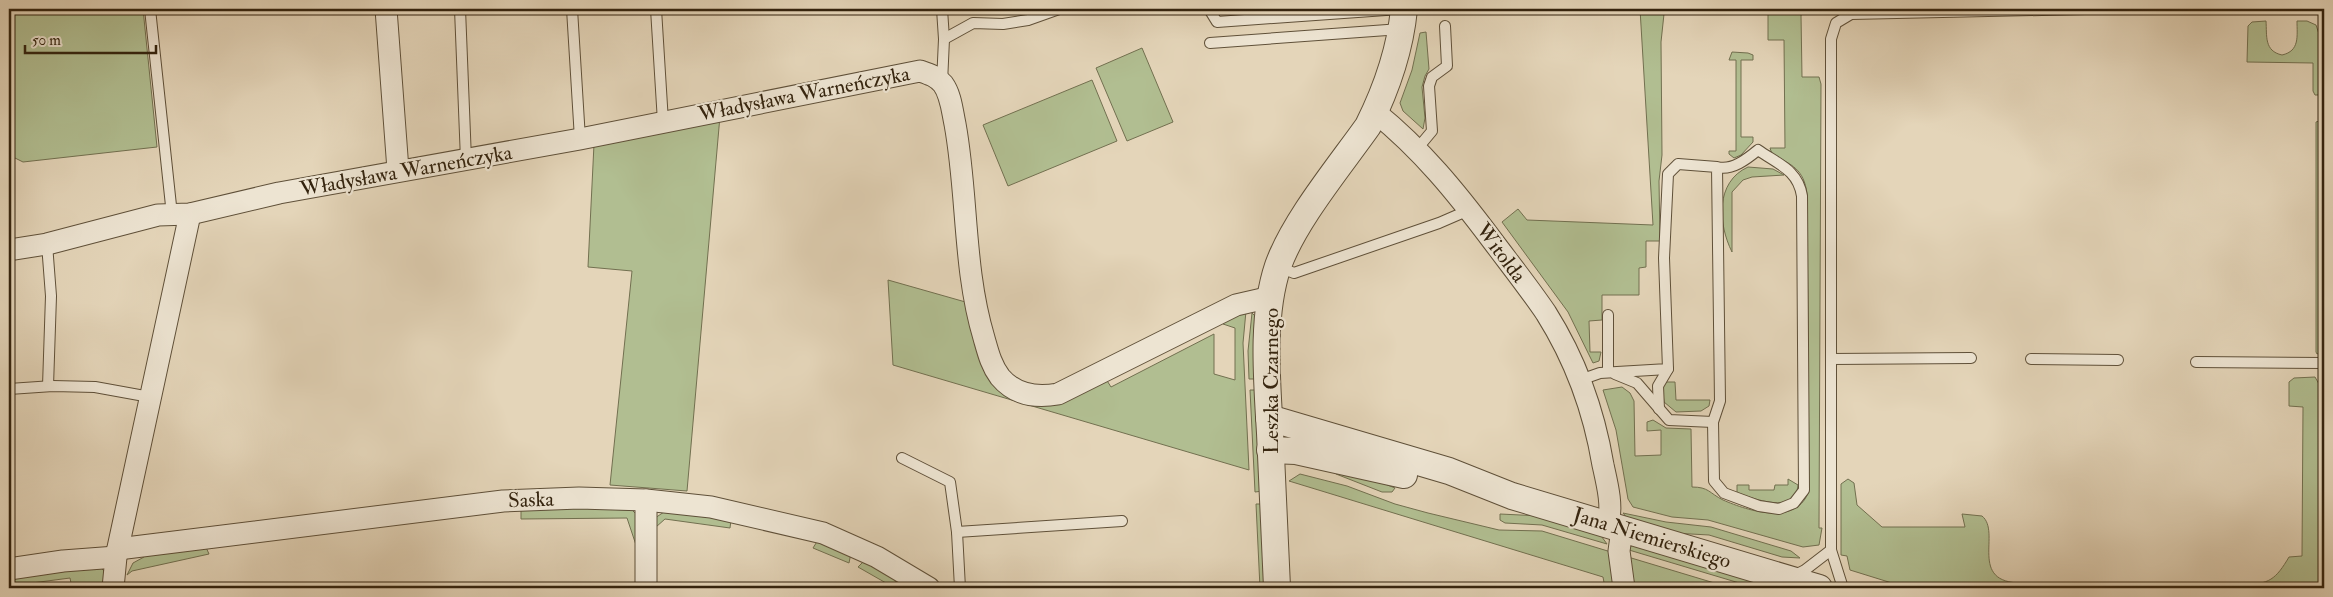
<svg xmlns="http://www.w3.org/2000/svg" width="2333" height="597" viewBox="0 0 2333 597" font-family="'IM FELL Double Pica',serif">
<rect width="100%" height="100%" fill="#e4d5b9"/>
<filter id="stains"><feTurbulence type="fractalNoise" baseFrequency=".004" numOctaves="4"/><feColorMatrix values="0 0 0 0 .2 0 0 0 0 .09 0 0 0 0 .02 0 0 0 .5 -.17"/></filter>
<radialGradient id="worn" r=".72"><stop offset=".6" stop-color="#630" stop-opacity="0"/><stop offset="1" stop-color="#630" stop-opacity=".3"/></radialGradient>
<g fill="#b1be91" stroke="#727050">
<path d="M 9,9 L 143,9 L 157,147 L 23,162 L 9,155 Z"/>
<path d="M 1640,9 L 1663,9 L 1664,14 L 1661,42 L 1662,155 L 1659,181 L 1660,241 L 1646,241 L 1646,267 L 1639,268 L 1639,295 L 1602,295 L 1602,320 L 1589,321 L 1590,352 L 1601,352 L 1599,361 L 1593,363 L 1568,312 L 1502,222 L 1518,209 L 1527,220 L 1653,225 Z"/>
<path d="M 1768,9 L 1816,9 L 1801,15 L 1802,77 L 1819,77 L 1821,84 L 1819,528 L 1822,528 L 1819,545 L 1803,547 L 1708,520 L 1672,517 L 1633,507 L 1628,499 L 1616,430 L 1603,390 L 1622,387 L 1630,393 L 1634,401 L 1635,456 L 1661,455 L 1661,430 L 1647,431 L 1647,422 L 1653,420 L 1666,428 L 1691,429 L 1692,487 C 1709,487 1709,493 1723,500 C 1748,511 1798,527 1809,490 L 1807,194 C 1804,169 1792,165 1772,154 L 1770,148 L 1785,148 L 1784,40 L 1768,40 Z"/>
<path d="M 2266,21 C 2267,36 2264,51 2282,55 C 2300,51 2297,36 2297,21 L 2307,21 L 2316,25 L 2320,37 L 2320,91 L 2318,95 L 2315,95 L 2313,91 L 2313,63 L 2247,62 L 2248,26 L 2252,22 Z"/>
<path d="M 1426,32 L 1429,69 L 1425,76 L 1422,87 L 1425,118 L 1423,129 L 1403,111 L 1400,103 L 1412,70 L 1420,33 Z"/>
<path d="M 1142,48 L 1173,122 L 1127,141 L 1096,68 Z"/>
<path d="M 1732,52 L 1748,53 L 1753,55 L 1753,60 L 1741,60 L 1741,137 L 1753,137 L 1753,142 L 1741,155 L 1734,158 L 1729,154 L 1729,151 L 1736,151 L 1736,60 L 1729,60 Z"/>
<path d="M 1092,80 L 1117,141 L 1008,186 L 983,125 Z"/>
<path d="M 720,116 L 687,491 L 610,485 L 632,271 L 588,267 L 594,144 Z"/>
<path d="M 2319,121 L 2319,353 L 2317,354 L 2316,352 L 2316,122 Z"/>
<path d="M 1748,167 L 1773,169 L 1784,175 L 1752,177 L 1743,180 L 1732,192 L 1732,252 C 1718,224 1715,182 1748,167 Z"/>
<path d="M 888,280 L 969,303 L 1018,396 L 1106,379 L 1111,387 L 1214,334 L 1214,374 L 1235,380 L 1235,328 L 1223,324 L 1231,316 L 1246,311 L 1243,343 L 1249,470 L 893,365 Z"/>
<path d="M 1252,313 L 1257,318 L 1257,379 L 1249,379 L 1248,351 Z"/>
<path d="M 2315,377 L 2319,384 L 2319,588 L 2243,588 L 2241,586 L 2243,584 C 2269,585 2276,579 2289,557 L 2302,556 L 2303,407 L 2289,406 L 2289,382 L 2294,378 Z"/>
<path d="M 1664,382 L 1675,382 L 1676,400 L 1710,400 L 1709,406 L 1701,411 L 1676,412 L 1664,402 L 1662,386 Z"/>
<path d="M 1250,390 L 1258,390 L 1263,491 L 1255,492 Z"/>
<path d="M 1335,467 L 1350,470 L 1395,488 L 1392,492 L 1382,492 L 1336,474 Z"/>
<path d="M 1300,474 L 1347,486 L 1395,504 L 1428,513 L 1499,530 L 1542,531 L 1611,552 L 1617,588 L 1605,588 L 1603,577 L 1289,481 Z"/>
<path d="M 1788,479 L 1798,485 C 1796,516 1753,498 1737,493 L 1737,485 L 1749,485 L 1749,490 L 1774,490 L 1775,485 L 1788,485 Z"/>
<path d="M 1848,479 L 1854,483 L 1857,505 L 1882,527 L 1965,527 L 1962,514 L 1982,516 C 2002,532 1967,583 2022,583 L 2021,588 L 1908,588 L 1850,570 L 1847,556 L 1841,555 L 1841,484 Z"/>
<path d="M 1256,504 L 1263,504 L 1268,588 L 1260,588 Z"/>
<path d="M 573,508 L 632,510 L 638,516 L 637,548 L 627,518 L 521,519 L 521,510 Z"/>
<path d="M 664,512 L 731,520 L 730,528 L 665,519 L 656,527 L 655,518 Z"/>
<path d="M 1623,513 L 1666,522 L 1711,527 L 1791,551 L 1800,558 L 1782,557 L 1709,535 L 1673,533 L 1628,519 Z"/>
<path d="M 1500,514 L 1541,516 L 1599,533 L 1607,544 L 1542,525 L 1505,523 L 1500,520 Z"/>
<path d="M 818,540 L 851,553 L 849,563 L 813,548 Z"/>
<path d="M 1638,543 L 1744,576 L 1754,584 L 1756,588 L 1629,550 L 1631,546 Z"/>
<path d="M 205,545 L 209,554 L 132,571 L 127,575 L 133,563 L 144,557 L 143,552 Z"/>
<path d="M 1628,557 L 1731,588 L 1645,588 L 1636,586 L 1636,588 L 1631,588 Z"/>
<path d="M 865,560 L 896,580 L 893,587 L 858,567 Z"/>
<path d="M 82,566 L 101,568 L 106,573 L 107,588 L 72,588 L 70,578 L 9,586 L 9,578 Z"/>
</g>
<g fill="none" stroke-linecap="round" stroke-linejoin="round">
<defs>
<g id="service">
<path d="M 150,9 L 172,215"/>
<path d="M 460,9 L 466,160"/>
<path d="M 572,9 L 580,139"/>
<path d="M 656,9 L 663,122"/>
<path d="M 942,9 L 944,39 L 942,83"/>
<path d="M 1209,9 L 1217,22 L 1400,9"/>
<path d="M 944,39 L 973,23 L 1003,24 L 1028,20 L 1059,9"/>
<path d="M 1210,43 L 1401,29"/>
<path d="M 1417,149 L 1432,131 L 1429,86 L 1432,77 L 1447,66 L 1445,26"/>
<path d="M 47,244 L 51,296 L 48,386"/>
<path d="M 1279,267 L 1294,273 L 1439,223 L 1469,210"/>
<path d="M 1608,315 L 1608,372"/>
<path d="M 1831,359 L 1971,358"/>
<path d="M 2031,359 L 2118,360"/>
<path d="M 2196,362 L 2324,363"/>
<path d="M 1615,374 L 1637,383 L 1669,420 L 1713,422"/>
<path d="M 1580,380 L 1600,373 L 1668,369 L 1664,258 L 1668,174 L 1678,164 L 1717,167 C 1732,171 1747,159 1758,150 C 1778,164 1798,170 1802,196 L 1804,490 L 1794,503 L 1779,509 L 1759,506 L 1724,493 L 1714,481 L 1713,422 L 1720,401 L 1717,167"/>
<path d="M 9,389 L 53,386 L 95,387 L 150,397"/>
<path d="M 1659,409 L 1658,386 L 1668,369"/>
<path d="M 902,458 L 950,482 L 957,532 L 960,588"/>
<path d="M 957,532 L 1122,521"/>
<path d="M 1795,575 L 1805,570 L 1831,550"/>
<path d="M 1843,588 L 1831,550 L 1831,39 L 1836,23 L 1851,14 L 2085,9"/>
</g>
<g id="minor">
<path d="M 386,9 L 398,170"/>
<path d="M 1375,112 C 1422,150 1456,192 1492,240 C 1510,264 1529,288 1546,313 C 1575,359 1594,411 1603,465 C 1607,483 1613,506 1608,524"/>
<path d="M 9,250 L 47,244 L 158,215 L 190,214 L 279,193 L 580,139 L 920,71 C 929,74 936,76 943,84 C 951,95 952,110 955,124 C 968,195 963,268 984,338 C 988,352 991,365 1000,377 C 1015,395 1036,398 1058,394 L 1236,305 L 1271,297"/>
<path d="M 646,500 L 646,588"/>
<path d="M 1622,529 L 1619,551 L 1624,588"/>
<path d="M 118,549 L 503,501 L 579,498 L 646,500 L 711,507 L 823,533 L 877,557 L 929,588"/>
<path d="M 9,569 L 63,561 L 116,557"/>
<path d="M 113,588 L 116,557 L 190,214"/>
</g>
<g id="tertiary">
<path d="M 1269,418 L 1449,471 L 1512,496 L 1819,588"/>
<path d="M 1270,450 L 1296,451 L 1404,475"/>
<path d="M 1277,588 C 1275,536 1272,484 1270,433 C 1267,381 1261,316 1278,266 C 1294,221 1339,167 1368,126 C 1387,88 1400,51 1404,9"/>
</g>
</defs>
<use href="#service" stroke="#5f5039" stroke-width="12"/>
<use href="#minor" stroke="#5f5039" stroke-width="23"/>
<use href="#tertiary" stroke="#5f5039" stroke-width="28"/>
<use href="#service" stroke="#ede4d2" stroke-width="10"/>
<use href="#minor" stroke="#ede4d2" stroke-width="21"/>
<use href="#tertiary" stroke="#ede4d2" stroke-width="26"/>
</g>
<g text-anchor="middle" dominant-baseline="central" stroke-width="4.5" stroke-linejoin="round" paint-order="stroke">
<g font-size="21" fill="#33230e" stroke="#ede4d2">
<text transform="translate(804 94) rotate(-11)">Władysława Warneńczyka</text>
<text transform="translate(406 171) rotate(-10)">Władysława Warneńczyka</text>
<text transform="translate(1501 253) rotate(53)">Witolda</text>
<text transform="translate(1271 381) rotate(-90)">Leszka Czarnego</text>
<text transform="translate(531 500) rotate(-2)">Saska</text>
<text transform="translate(1652 538) rotate(17)">Jana Niemierskiego</text>
</g>
</g>
<rect width="2333" height="597" fill="none" stroke="#e4d5b9" stroke-width="30"/>
<rect x="10" y="10" width="2313" height="577" fill="none" stroke="#33230e" stroke-width="2.5"/>
<rect x="15" y="15" width="2303" height="567" fill="none" stroke="#33230e"/>
<path d="M25 45v8h131v-8" fill="none" stroke="#33230e" stroke-width="2.5"/>
<text x="32" y="45" font-size="15" fill="#33230e" stroke="#ede4d2" stroke-width="4" paint-order="stroke">50 m</text>
<rect width="100%" height="100%" filter="url(#stains)"/>
<rect width="100%" height="100%" fill="url(#worn)"/>
</svg>
